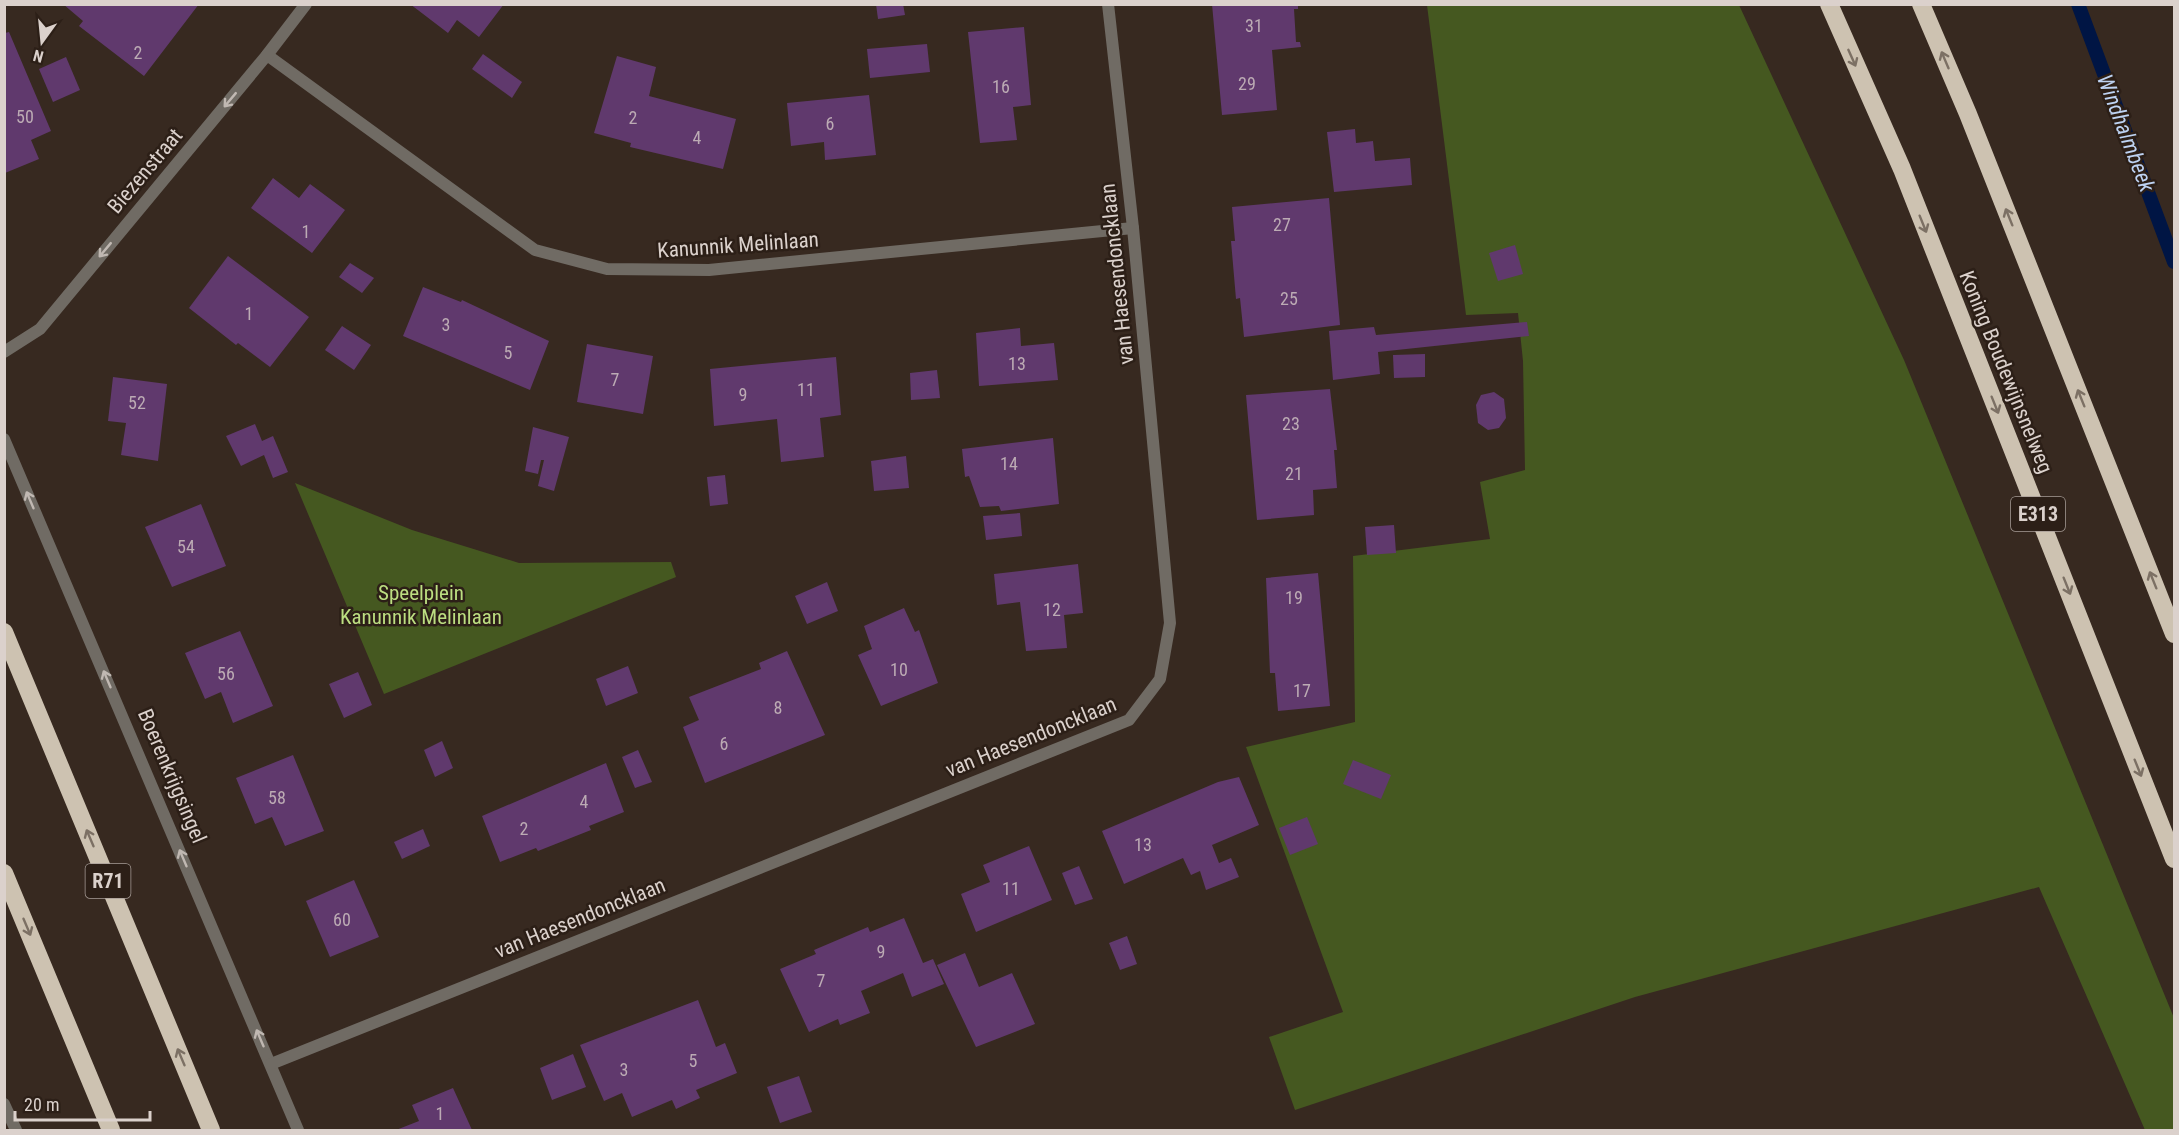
<svg xmlns="http://www.w3.org/2000/svg" width="2179" height="1135" viewBox="0 0 2179 1135" font-family="'Roboto Condensed',sans-serif">
<rect width="100%" height="100%" fill="#372920"/>
<g fill="#455820">
<path d="M 1427,5 L 1739,5 L 1904,360 L 2174,1018 L 2174,1130 L 2145,1130 L 2039,887 L 1635,997 L 1295,1110 L 1269,1037 L 1343,1012 L 1246,747 L 1355,722 L 1353,556 L 1490,539 L 1480,482 L 1525,470 L 1523,361 L 1518,313 L 1466,315 Z"/>
<path d="M 295,483 L 412,530 L 519,563 L 671,562 L 676,577 L 384,694 Z"/>
</g>
<g fill="none" stroke-linecap="round" stroke-linejoin="round">
<path stroke="#001544" stroke-width="14" d="M 2078,4 L 2174,262"/>
</g>
<g fill="#60396d">
<path d="M 63,4 L 199,4 L 144,76 L 79,26 L 83,21 Z"/>
<path d="M 410,4 L 504,4 L 479,37 L 457,20 L 448,33 Z"/>
<path d="M 876,4 L 903,4 L 905,15 L 878,19 Z"/>
<path d="M 1212,4 L 1298,4 L 1298,9 L 1294,9 L 1296,42 L 1300,42 L 1301,47 L 1272,50 L 1277,110 L 1222,115 Z"/>
<path d="M 1024,27 L 1031,105 L 1013,107 L 1017,140 L 980,143 L 968,32 Z"/>
<path d="M 9,32 L 51,131 L 31,140 L 39,159 L 5,173 L 5,33 Z"/>
<path d="M 927,44 L 930,72 L 870,78 L 867,49 Z"/>
<path d="M 483,54 L 522,82 L 512,98 L 472,69 Z"/>
<path d="M 617,56 L 656,67 L 649,96 L 736,119 L 723,169 L 630,147 L 631,143 L 594,133 Z"/>
<path d="M 66,57 L 80,90 L 53,102 L 39,69 Z"/>
<path d="M 869,95 L 876,155 L 825,160 L 824,142 L 791,146 L 787,103 Z"/>
<path d="M 1355,129 L 1356,143 L 1373,141 L 1375,161 L 1410,158 L 1412,185 L 1334,192 L 1327,132 Z"/>
<path d="M 273,178 L 299,198 L 310,184 L 345,210 L 312,253 L 251,208 Z"/>
<path d="M 1329,198 L 1340,325 L 1244,337 L 1240,298 L 1236,299 L 1231,241 L 1235,241 L 1232,207 Z"/>
<path d="M 1515,245 L 1523,274 L 1498,281 L 1489,253 Z"/>
<path d="M 228,256 L 309,317 L 270,367 L 238,343 L 236,345 L 189,308 Z"/>
<path d="M 350,263 L 374,278 L 362,293 L 339,277 Z"/>
<path d="M 423,287 L 461,302 L 462,300 L 549,341 L 530,390 L 403,336 Z"/>
<path d="M 1527,322 L 1529,336 L 1378,352 L 1380,374 L 1333,380 L 1329,331 L 1374,327 L 1376,335 Z"/>
<path d="M 342,326 L 371,345 L 354,370 L 325,350 Z"/>
<path d="M 1020,328 L 1021,346 L 1054,343 L 1058,380 L 979,386 L 976,333 Z"/>
<path d="M 587,344 L 653,356 L 643,414 L 577,402 Z"/>
<path d="M 1425,354 L 1425,377 L 1394,378 L 1393,355 Z"/>
<path d="M 836,357 L 841,415 L 820,418 L 824,457 L 781,462 L 777,419 L 714,426 L 710,369 Z"/>
<path d="M 937,370 L 940,398 L 911,400 L 910,373 Z"/>
<path d="M 113,377 L 167,384 L 158,461 L 121,455 L 126,423 L 108,421 Z"/>
<path d="M 1330,389 L 1337,450 L 1334,450 L 1337,488 L 1313,490 L 1314,515 L 1257,520 L 1246,395 Z"/>
<path d="M 1494,392 L 1504,399 L 1506,418 L 1499,428 L 1488,430 L 1478,423 L 1476,405 L 1481,395 Z"/>
<path d="M 255,424 L 262,441 L 273,436 L 288,472 L 273,478 L 264,455 L 241,466 L 226,436 Z"/>
<path d="M 533,427 L 569,437 L 554,491 L 538,486 L 544,460 L 541,460 L 538,474 L 525,471 Z"/>
<path d="M 1053,438 L 1059,504 L 1001,511 L 999,506 L 980,507 L 969,476 L 965,477 L 962,449 Z"/>
<path d="M 906,456 L 909,488 L 874,491 L 871,461 Z"/>
<path d="M 725,475 L 728,504 L 710,506 L 707,477 Z"/>
<path d="M 201,504 L 226,566 L 172,587 L 145,527 Z"/>
<path d="M 1020,513 L 1022,536 L 986,540 L 983,516 Z"/>
<path d="M 1394,525 L 1396,553 L 1367,555 L 1365,527 Z"/>
<path d="M 1078,564 L 1083,613 L 1064,615 L 1067,648 L 1026,651 L 1020,602 L 997,605 L 994,574 Z"/>
<path d="M 1318,573 L 1330,706 L 1278,711 L 1275,673 L 1270,673 L 1266,578 Z"/>
<path d="M 827,582 L 838,611 L 807,624 L 795,596 Z"/>
<path d="M 904,608 L 915,632 L 919,630 L 938,683 L 881,706 L 858,655 L 872,649 L 864,626 Z"/>
<path d="M 240,631 L 273,706 L 233,723 L 221,692 L 205,699 L 185,653 Z"/>
<path d="M 787,651 L 825,735 L 705,783 L 683,727 L 699,720 L 689,697 L 761,669 L 759,663 Z"/>
<path d="M 628,666 L 638,693 L 606,706 L 596,679 Z"/>
<path d="M 358,672 L 372,705 L 344,718 L 329,684 Z"/>
<path d="M 442,741 L 453,768 L 435,777 L 424,750 Z"/>
<path d="M 638,750 L 652,782 L 635,788 L 622,757 Z"/>
<path d="M 293,755 L 324,831 L 285,846 L 272,817 L 255,824 L 236,778 Z"/>
<path d="M 1353,760 L 1391,775 L 1381,799 L 1343,784 Z"/>
<path d="M 606,763 L 624,812 L 589,826 L 591,830 L 538,851 L 536,848 L 500,862 L 482,816 Z"/>
<path d="M 1239,777 L 1259,825 L 1212,845 L 1219,863 L 1231,858 L 1239,877 L 1206,890 L 1200,871 L 1191,875 L 1183,858 L 1124,884 L 1102,831 L 1218,782 Z"/>
<path d="M 1307,817 L 1318,844 L 1290,855 L 1279,828 Z"/>
<path d="M 423,829 L 430,846 L 402,859 L 394,842 Z"/>
<path d="M 1029,846 L 1052,900 L 976,932 L 961,894 L 990,882 L 983,865 Z"/>
<path d="M 1079,866 L 1093,899 L 1075,905 L 1062,873 Z"/>
<path d="M 354,880 L 379,937 L 330,957 L 306,901 Z"/>
<path d="M 904,918 L 923,963 L 933,959 L 944,984 L 912,997 L 903,973 L 861,991 L 870,1013 L 840,1025 L 838,1019 L 809,1032 L 780,969 L 816,954 L 814,950 L 868,927 L 870,932 Z"/>
<path d="M 1127,936 L 1137,964 L 1120,970 L 1109,943 Z"/>
<path d="M 965,953 L 979,987 L 1012,973 L 1035,1024 L 976,1047 L 937,965 Z"/>
<path d="M 698,1000 L 716,1047 L 725,1043 L 737,1073 L 696,1090 L 700,1098 L 676,1109 L 672,1100 L 632,1117 L 622,1093 L 604,1101 L 580,1045 Z"/>
<path d="M 573,1054 L 586,1087 L 552,1100 L 540,1068 Z"/>
<path d="M 799,1076 L 812,1112 L 780,1123 L 767,1087 Z"/>
<path d="M 453,1088 L 472,1130 L 396,1130 L 419,1121 L 412,1105 Z"/>
</g>
<g fill="none" stroke-linecap="round" stroke-linejoin="round">
<g stroke="#706b64" stroke-width="12">
<path d="M 267,55 L 535,250 L 607,269 L 709,270 L 1133,228"/>
<path d="M 4,352 L 40,329 L 267,55 L 306,4"/>
<path d="M 4,439 L 298,1130"/>
<path d="M 271,1064 L 1129,720 L 1160,679 L 1170,623 L 1133,228 L 1108,4"/>
<path d="M 4,1104 L 16,1130"/>
</g>
<g stroke="#cdc2b1" stroke-width="18">
<path d="M 1829,4 L 1902,169 L 2174,859"/>
<path d="M 1921,4 L 1968,114 L 2174,634"/>
<path d="M 4,632 L 211,1130"/>
<path d="M 4,873 L 111,1130"/>
</g>
</g>
<defs><path id="oneway-shaft" d="M-6 0H5M1.5-3L5.5 0L1.5 3" fill="none" stroke-width="1.6" stroke-linecap="round" stroke-linejoin="round" transform="scale(1.5)"/></defs>
<g stroke="#7c7064">
<use href="#oneway-shaft" transform="translate(1852 58) rotate(66)"/>
<use href="#oneway-shaft" transform="translate(1945 60) rotate(-113)"/>
<use href="#oneway-shaft" transform="translate(2009 217) rotate(-112)"/>
<use href="#oneway-shaft" transform="translate(1923 224) rotate(68)"/>
<use href="#oneway-shaft" transform="translate(2081 398) rotate(-112)"/>
<use href="#oneway-shaft" transform="translate(1995 405) rotate(68)"/>
<use href="#oneway-shaft" transform="translate(2153 580) rotate(-112)"/>
<use href="#oneway-shaft" transform="translate(2067 586) rotate(68)"/>
<use href="#oneway-shaft" transform="translate(2138 768) rotate(68)"/>
<use href="#oneway-shaft" transform="translate(90 838) rotate(-113)"/>
<use href="#oneway-shaft" transform="translate(27 927) rotate(67)"/>
<use href="#oneway-shaft" transform="translate(181 1057) rotate(-113)"/>
</g>
<g stroke="#c0b8b2">
<use href="#oneway-shaft" transform="translate(230 100) rotate(130)"/>
<use href="#oneway-shaft" transform="translate(105 250) rotate(130)"/>
<use href="#oneway-shaft" transform="translate(30 500) rotate(-113)"/>
<use href="#oneway-shaft" transform="translate(107 679) rotate(-113)"/>
<use href="#oneway-shaft" transform="translate(183 858) rotate(-113)"/>
<use href="#oneway-shaft" transform="translate(260 1038) rotate(-113)"/>
</g>
<g text-anchor="middle" dominant-baseline="central" stroke-width="5" stroke-linejoin="round" paint-order="stroke">
<g font-size="18" fill="#bcabb4">
<text x="1254" y="25">31</text>
<text x="138" y="52">2</text>
<text x="1247" y="83">29</text>
<text x="1001" y="86">16</text>
<text x="25" y="116">50</text>
<text x="633" y="117">2</text>
<text x="830" y="123">6</text>
<text x="697" y="137">4</text>
<text x="1282" y="224">27</text>
<text x="306" y="231">1</text>
<text x="1289" y="298">25</text>
<text x="249" y="313">1</text>
<text x="446" y="324">3</text>
<text x="508" y="352">5</text>
<text x="1017" y="363">13</text>
<text x="615" y="379">7</text>
<text x="806" y="389">11</text>
<text x="743" y="394">9</text>
<text x="137" y="402">52</text>
<text x="1291" y="423">23</text>
<text x="1009" y="463">14</text>
<text x="1294" y="473">21</text>
<text x="186" y="546">54</text>
<text x="1294" y="597">19</text>
<text x="1052" y="609">12</text>
<text x="899" y="669">10</text>
<text x="226" y="673">56</text>
<text x="1302" y="690">17</text>
<text x="778" y="707">8</text>
<text x="724" y="743">6</text>
<text x="277" y="797">58</text>
<text x="584" y="801">4</text>
<text x="524" y="828">2</text>
<text x="1143" y="844">13</text>
<text x="1011" y="888">11</text>
<text x="342" y="919">60</text>
<text x="881" y="951">9</text>
<text x="821" y="980">7</text>
<text x="693" y="1060">5</text>
<text x="624" y="1069">3</text>
<text x="440" y="1113">1</text>
</g>
<g fill="#2c1f17" stroke="#a69c96" stroke-width="1.5">
<rect x="2011" y="497" width="54" height="34" rx="4.5"/>
<rect x="85.5" y="864" width="45" height="34" rx="4.5"/>
</g>
<g font-size="20" font-weight="bold" fill="#dbd1cc">
<text x="2038" y="514">E313</text>
<text x="108" y="881">R71</text>
</g>
<g font-size="21" fill="#dbd1cc" stroke="#2c1f17">
<text transform="translate(145 171) rotate(-50)">Biezenstraat</text>
<text transform="translate(738 245) rotate(-4)">Kanunnik Melinlaan</text>
<text transform="translate(1117 274) rotate(-96)">van Haesendoncklaan</text>
<text transform="translate(2006 372) rotate(68)">Koning Boudewijnsnelweg</text>
<text transform="translate(1031 737) rotate(-22)">van Haesendoncklaan</text>
<text transform="translate(172 776) rotate(67)">Boerenkrijgsingel</text>
<text transform="translate(580 918) rotate(-22)">van Haesendoncklaan</text>
</g>
<g font-size="21" fill="#bcde81" stroke="#2c1f17">
<text x="421" y="593">Speelplein<tspan x="421" dy="24">Kanunnik Melinlaan</tspan></text>
</g>
<g font-size="22" font-style="italic" fill="#bed3f3" stroke="#2c1f17">
<text transform="translate(2126 133) rotate(69)">Windhalmbeek</text>
</g>
</g>
<rect width="2179" height="1135" fill="none" stroke="#dbd1cc" stroke-width="12"/>
<g transform="translate(42 42) rotate(195)" stroke="#2c1f17" stroke-width="4.5" paint-order="stroke">
<path d="M0-4.5L10 22L0 15L-10 22Z" fill="#dbd1cc"/>
<text y="-9" font-size="16" font-weight="bold" text-anchor="middle" fill="#dbd1cc">N</text>
</g>
<path d="M15 1111v9h135v-9" fill="none" stroke="#dbd1cc" stroke-width="3"/>
<text x="24" y="1111" font-size="18" fill="#dbd1cc" stroke="#2c1f17" stroke-width="4.5" paint-order="stroke">20 m</text>
</svg>
